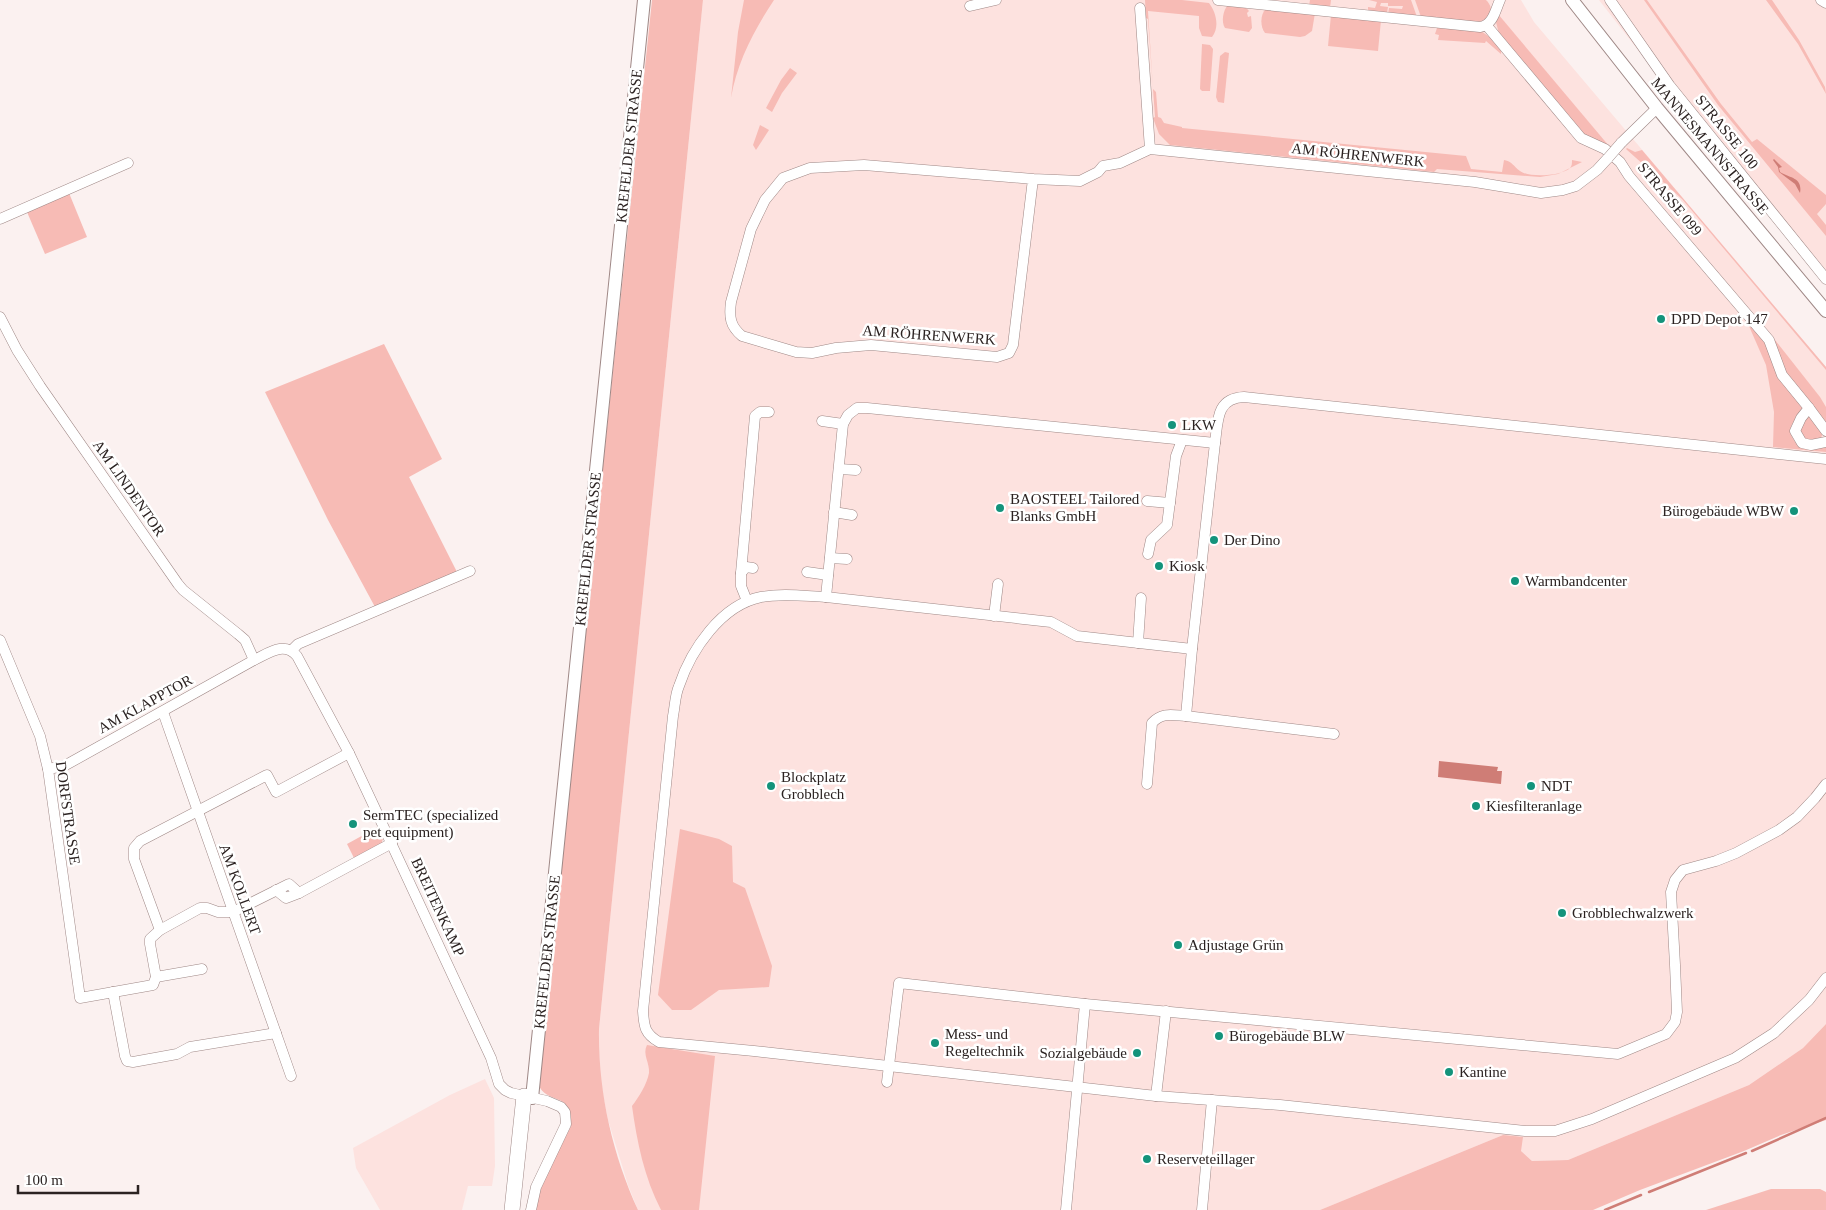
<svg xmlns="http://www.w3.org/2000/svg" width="1826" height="1210" viewBox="0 0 1826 1210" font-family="Georgia,serif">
<rect width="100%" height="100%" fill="#fbf1f0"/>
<g fill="#fde2df">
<path d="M 703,0 L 1521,0 L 1534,22 L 1826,367 L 1826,1024 L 1803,1048 L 1749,1085 L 1568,1160 L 1532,1161 L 1503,1135 L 1320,1210 L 638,1210 L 628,1185 L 608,1120 L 601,1084 L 599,1054 L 599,1029 Z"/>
<path d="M 1599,0 L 1826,0 L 1826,284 L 1677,100 Z"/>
<path d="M 485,1079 L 494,1098 L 495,1166 L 492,1186 L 468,1186 L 462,1210 L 380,1210 L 356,1168 L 353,1148 L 450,1095 Z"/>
</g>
<g fill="#f7bbb5">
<path d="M 652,0 L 703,0 L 599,1029 C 598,1091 612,1153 638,1210 L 535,1210 L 541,1185 L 571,1126 C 573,1090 547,1106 538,1084 Z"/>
<path d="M 744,0 L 774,0 C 754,30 737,62 731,98 L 738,32 Z"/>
<path d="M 1145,0 L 1182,0 L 1209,3 C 1216,12 1220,27 1212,37 L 1202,36 L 1199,28 L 1199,16 L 1148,11 L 1153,89 L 1156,92 L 1158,117 L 1161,118 L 1164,123 L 1182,127 L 1182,128 L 1466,156 L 1471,169 L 1502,172 L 1504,160 C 1513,162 1513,166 1520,171 C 1529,178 1562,176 1570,168 C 1572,166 1572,163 1572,160 L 1582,162 L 1558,174 L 1540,177 L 1437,169 L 1434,172 L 1170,145 L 1159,134 L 1153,118 L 1155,117 L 1148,19 L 1146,18 Z"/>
<path d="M 1310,0 L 1331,0 L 1330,8 L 1309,6 Z"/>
<path d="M 1369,0 L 1411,0 L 1417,17 L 1388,14 L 1389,8 L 1402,9 L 1403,6 L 1388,6 L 1388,3 L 1381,3 L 1380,6 L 1388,7 L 1387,13 L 1368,12 L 1368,7 L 1375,8 L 1377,2 Z"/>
<path d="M 1415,0 L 1486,0 C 1491,5 1492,9 1490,16 L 1478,23 L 1421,17 Z"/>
<path d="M 1644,0 L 1647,0 L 1721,104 L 1752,142 L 1757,139 L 1826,195 L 1826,204 L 1817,214 L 1826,225 L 1826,236 L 1718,105 Z"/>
<path d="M 1766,0 L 1772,0 L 1799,40 L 1825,87 L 1826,94 L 1798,44 Z"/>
<path d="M 1228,5 C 1235,6 1245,5 1249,11 L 1247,13 L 1248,17 L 1251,16 L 1252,28 L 1249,32 L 1225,28 C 1221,22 1223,10 1228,5 Z"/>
<path d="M 1266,9 L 1315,13 L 1312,31 L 1305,36 L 1300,37 L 1265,33 C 1260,27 1260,14 1266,9 Z"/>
<path d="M 1498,14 L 1625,165 L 1582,134 L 1499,34 L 1496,22 Z"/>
<path d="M 1331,15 L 1381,20 L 1378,51 L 1328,46 Z"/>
<path d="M 1437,28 L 1481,31 L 1491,38 L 1501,49 L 1501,54 L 1486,41 L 1485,43 L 1438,40 L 1439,35 L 1435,34 Z"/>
<path d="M 1202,44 L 1210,45 L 1213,49 L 1210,91 L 1202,91 L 1200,89 Z"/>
<path d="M 1225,52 L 1229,53 L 1224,103 L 1218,102 L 1216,97 L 1220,56 Z"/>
<path d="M 790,68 L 797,73 L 782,93 L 772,112 L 766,108 L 781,80 Z"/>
<path d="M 760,125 L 769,130 L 756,150 L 753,145 Z"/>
<path d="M 1627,148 L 1635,152 L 1642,150 L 1826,367 L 1826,370 L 1682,199 L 1626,149 Z"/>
<path d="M 69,193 L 87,237 L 45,254 L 27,212 Z"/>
<path d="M 1745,317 L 1766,342 L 1773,366 L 1803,408 C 1796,422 1783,426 1796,443 L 1826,446 L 1826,452 L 1773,447 L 1774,412 L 1766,365 Z"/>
<path d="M 1775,340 L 1820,397 L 1826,407 L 1826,424 L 1786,374 L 1773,341 Z"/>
<path d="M 384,344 L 442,459 L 409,477 L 458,574 L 375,607 L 328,520 L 265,392 Z"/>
<path d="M 1808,414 L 1823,433 L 1820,440 L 1807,440 L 1802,437 L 1799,426 Z"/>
<path d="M 378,827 L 383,838 L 382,843 L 354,858 L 347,844 Z"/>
<path d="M 680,829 L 719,839 L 732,846 L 733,882 L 745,888 L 772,966 L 769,987 L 719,990 L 691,1010 L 672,1010 L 658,995 Z"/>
<path d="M 1826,1024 L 1826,1120 L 1781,1135 L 1744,1151 L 1640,1190 L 1593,1210 L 1320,1210 L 1503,1135 L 1523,1137 L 1521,1151 L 1532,1161 L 1568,1160 L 1749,1085 L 1803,1048 Z"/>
<path d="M 647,1045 L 715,1056 L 699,1210 L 661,1210 C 644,1177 637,1142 632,1106 C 639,1097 647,1084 649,1073 C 650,1063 642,1054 647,1045 Z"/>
<path d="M 1771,1189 L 1820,1189 L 1826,1192 L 1826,1210 L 1706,1210 Z"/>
</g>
<g fill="#cf7d76">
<path d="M 1774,159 L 1782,167 L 1779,168 L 1780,172 C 1789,178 1803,177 1800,193 L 1795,184 L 1779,172 L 1778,167 L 1773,160 Z"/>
<path d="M 1439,761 L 1498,767 L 1497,771 L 1502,771 L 1501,784 L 1438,777 Z"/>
</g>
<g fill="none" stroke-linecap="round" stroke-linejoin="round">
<g stroke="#cf7d76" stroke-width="2.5">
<path d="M 1752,1151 L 1826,1118"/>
<path d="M 1649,1192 L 1746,1153"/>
<path d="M 1605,1210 L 1641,1195"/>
</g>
<defs>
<g id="minor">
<path d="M 1218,0 L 1480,27 C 1493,25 1495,11 1500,0"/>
<path d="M 1610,0 L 1670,86 L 1826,279"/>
<path d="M 1821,0 L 1826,3"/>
<path d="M 970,6 L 996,0"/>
<path d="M 1140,8 L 1150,149"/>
<path d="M 1487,26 L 1581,138 L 1605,149 L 1620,162 L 1629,176 L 1769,340 L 1782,375 L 1809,408 L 1826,431"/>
<path d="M 1621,143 L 1657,108"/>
<path d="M 1033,179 L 1013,345 L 1009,353 L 997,357 L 871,345 L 836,348 L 812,353 L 796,352 L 742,336 C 730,326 729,317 731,302 L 751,229 L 765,200 L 783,178 L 810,168 L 864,165 L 1033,179 L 1080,181 L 1098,172 L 1103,166 L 1120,163 L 1150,149 L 1475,182 L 1541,193 L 1563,190 L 1576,186 L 1597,170 L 1608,158"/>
<path d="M 0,219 L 128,163"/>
<path d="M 0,317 L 17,350 L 40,386 L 178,584 L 183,590 L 238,634 L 245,640 L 254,660"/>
<path d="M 857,408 L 867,408 L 1215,443 L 1192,649 L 1077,636 L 1051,622 L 826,597 L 843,424 L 848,415 Z"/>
<path d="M 1809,408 L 1801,418 L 1795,431 L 1802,443 L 1811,445 L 1826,442"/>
<path d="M 822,421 L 843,424"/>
<path d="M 1215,443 C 1218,421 1216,398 1244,397 L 1826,459"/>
<path d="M 839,469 L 856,470"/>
<path d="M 1147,501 L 1170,503"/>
<path d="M 834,512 L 852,515"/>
<path d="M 1148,554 L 1151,540 L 1167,525 L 1176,456 L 1182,440"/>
<path d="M 830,558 L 847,559"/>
<path d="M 807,572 L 828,575"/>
<path d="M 741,573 L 746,567 L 753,568"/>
<path d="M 826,597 C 804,596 782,593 761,597 C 721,605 691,650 679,686 C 675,695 675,706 673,716 L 643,1011 C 644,1027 645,1034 659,1042 L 754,1051 L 1156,1096 L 1280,1105 L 1525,1131 L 1555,1131 L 1592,1119 L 1735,1058 L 1774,1033 L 1809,1000 L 1826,978"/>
<path d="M 747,601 L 741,586 L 741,573 L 755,416 L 760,412 L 769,412"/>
<path d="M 994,616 L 998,584"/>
<path d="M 0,640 L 40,736 L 48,769 L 80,998 L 153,985 L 156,977 L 150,944 L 150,939 L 160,930 L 200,908 L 207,908 L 218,912 L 233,912 L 289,884 L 299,893"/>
<path d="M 1138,643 L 1141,598"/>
<path d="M 1192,649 L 1186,716 L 1334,734"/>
<path d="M 292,650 L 298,644 L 470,571"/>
<path d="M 163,712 L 291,1076"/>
<path d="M 48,769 L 64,766 L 254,660 C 269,653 284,641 297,656 L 349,753 L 372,802 L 491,1058 L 499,1084 L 505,1090 L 511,1093 L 547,1101 L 561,1107 L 565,1112 L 566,1124 L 536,1187 L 531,1210"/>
<path d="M 1147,784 L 1152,723 C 1162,712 1172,715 1186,716"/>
<path d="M 276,890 L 286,898 L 299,893 L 392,843"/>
<path d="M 160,930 L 134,859 L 134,848 L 140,841 L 267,775 L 276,792 L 349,753"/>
<path d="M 156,977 L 202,969"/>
<path d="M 113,992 L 125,1056 L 127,1061 L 133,1062 L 177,1054 L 190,1047 L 276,1033"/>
<path d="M 887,1082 L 899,983 L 1085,1004 L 1618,1054 L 1666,1034 L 1675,1022 L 1677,1012 L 1675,965 L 1671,892 L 1675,880 L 1683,870 L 1716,861 L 1736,853 L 1779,830 L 1797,817 L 1815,798 L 1826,784"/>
<path d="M 1156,1096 L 1166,1011"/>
<path d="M 1066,1210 L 1085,1004"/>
<path d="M 1202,1210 L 1212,1100"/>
</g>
<g id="major">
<path d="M 1572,0 L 1657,108 L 1826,311"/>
<path d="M 532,1098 L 644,0"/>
</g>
<path id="highway" d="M 512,1210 L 524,1096"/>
</defs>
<use href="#minor" stroke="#9f8886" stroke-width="11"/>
<use href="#major" stroke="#9f8886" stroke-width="14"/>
<use href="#highway" stroke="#9f8886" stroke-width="16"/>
<use href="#minor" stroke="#fff" stroke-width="10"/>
<use href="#major" stroke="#fff" stroke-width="12"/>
<use href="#highway" stroke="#fff" stroke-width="15"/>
<defs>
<path id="minor-bridge" d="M 1608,158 L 1621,143"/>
</defs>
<use href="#minor-bridge" stroke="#9f8886" stroke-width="11" stroke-linecap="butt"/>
<use href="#minor-bridge" stroke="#fff" stroke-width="10"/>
</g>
<g fill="#14937b" stroke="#fff" stroke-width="2">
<circle cx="1661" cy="319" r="5"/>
<circle cx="1172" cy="425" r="5"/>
<circle cx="1000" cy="508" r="5"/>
<circle cx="1794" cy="511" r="5"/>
<circle cx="1214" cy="540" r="5"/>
<circle cx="1159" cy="566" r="5"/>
<circle cx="1515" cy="581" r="5"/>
<circle cx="771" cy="786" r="5"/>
<circle cx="1531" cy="786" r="5"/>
<circle cx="1476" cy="806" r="5"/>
<circle cx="353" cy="824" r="5"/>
<circle cx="1562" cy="913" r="5"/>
<circle cx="1178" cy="945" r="5"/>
<circle cx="1219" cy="1036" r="5"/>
<circle cx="935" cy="1043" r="5"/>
<circle cx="1137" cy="1053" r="5"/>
<circle cx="1449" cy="1072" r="5"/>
<circle cx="1147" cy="1159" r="5"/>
</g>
<g text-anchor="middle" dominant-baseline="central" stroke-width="5" stroke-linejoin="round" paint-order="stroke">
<g font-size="15" fill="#2b2221" stroke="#fff">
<text transform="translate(1727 132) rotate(51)">STRASSE 100</text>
<text transform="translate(629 146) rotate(-84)">KREFELDER STRASSE</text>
<text transform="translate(1710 146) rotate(50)">MANNESMANNSTRASSE</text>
<text transform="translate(1358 155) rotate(6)">AM RÖHRENWERK</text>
<text transform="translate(1670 199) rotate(50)">STRASSE 099</text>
<text transform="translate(929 335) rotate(4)">AM RÖHRENWERK</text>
<text transform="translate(129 488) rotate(55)">AM LINDENTOR</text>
<text transform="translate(588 549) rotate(-84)">KREFELDER STRASSE</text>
<text transform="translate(145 704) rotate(-29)">AM KLAPPTOR</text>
<text transform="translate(68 813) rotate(82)">DORFSTRASSE</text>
<text transform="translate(240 889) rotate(70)">AM KOLLERT</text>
<text transform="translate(438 907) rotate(65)">BREITENKAMP</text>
<text transform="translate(547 952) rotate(-84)">KREFELDER STRASSE</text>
</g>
<g font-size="15" fill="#2b2221" stroke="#fff" text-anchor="start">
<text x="1671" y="319">DPD Depot 147</text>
<text x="1182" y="425">LKW</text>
<text x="1010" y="499">BAOSTEEL Tailored<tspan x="1010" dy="17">Blanks GmbH</tspan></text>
<text x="1784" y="511" text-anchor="end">Bürogebäude WBW</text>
<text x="1224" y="540">Der Dino</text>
<text x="1169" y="566">Kiosk</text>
<text x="1525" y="581">Warmbandcenter</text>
<text x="781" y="777">Blockplatz<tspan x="781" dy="17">Grobblech</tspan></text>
<text x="1541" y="786">NDT</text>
<text x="1486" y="806">Kiesfilteranlage</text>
<text x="363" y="815">SermTEC (specialized<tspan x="363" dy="17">pet equipment)</tspan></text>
<text x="1572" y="913">Grobblechwalzwerk</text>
<text x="1188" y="945">Adjustage Grün</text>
<text x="945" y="1034">Mess- und<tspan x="945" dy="17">Regeltechnik</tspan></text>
<text x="1229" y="1036">Bürogebäude BLW</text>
<text x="1127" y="1053" text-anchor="end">Sozialgebäude</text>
<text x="1459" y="1072">Kantine</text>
<text x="1157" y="1159">Reserveteillager</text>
</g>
</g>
<path d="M18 1185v8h120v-8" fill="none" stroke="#2b2221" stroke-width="2.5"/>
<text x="25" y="1185" font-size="15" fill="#2b2221" stroke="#ffffff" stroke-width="4" paint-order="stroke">100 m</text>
</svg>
